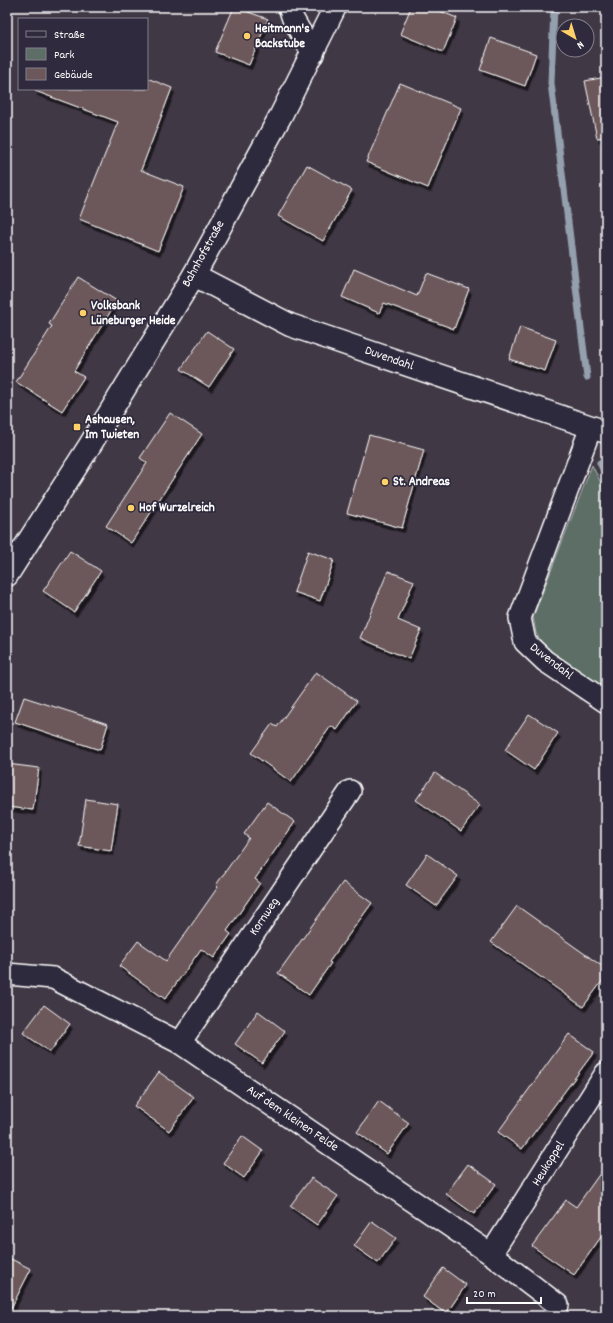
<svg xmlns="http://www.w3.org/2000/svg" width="613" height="1323" viewBox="0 0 613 1323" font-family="Dekko,sans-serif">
<defs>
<filter id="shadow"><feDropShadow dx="2.5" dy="4.5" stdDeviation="0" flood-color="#0009"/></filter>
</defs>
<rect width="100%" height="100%" fill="#413846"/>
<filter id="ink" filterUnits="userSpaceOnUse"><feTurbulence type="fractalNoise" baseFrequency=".025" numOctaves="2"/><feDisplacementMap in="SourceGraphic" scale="8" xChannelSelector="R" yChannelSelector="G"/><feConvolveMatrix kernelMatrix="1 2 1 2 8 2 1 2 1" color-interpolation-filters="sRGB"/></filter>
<g filter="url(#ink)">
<path fill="#5c6e66" stroke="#aeb6b2" d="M 592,465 L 606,493 L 606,692 L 546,651 L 536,633 L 533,617 Z"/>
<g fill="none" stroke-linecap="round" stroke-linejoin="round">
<g stroke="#94a0ad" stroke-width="7">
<path d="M 554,7 L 551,83 L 587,377"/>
<path d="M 600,463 L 606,475"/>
</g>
</g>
<g fill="#6c585a" stroke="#fff" filter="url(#shadow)">
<path d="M 234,7 L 268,19 L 249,65 L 215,52 Z"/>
<path d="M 411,7 L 430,7 L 457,18 L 443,52 L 400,34 Z"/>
<path d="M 491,38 L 536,54 L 525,86 L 480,70 Z"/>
<path d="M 606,77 L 606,137 L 597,138 L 585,81 Z"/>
<path d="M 147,78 L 172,88 L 141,170 L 184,187 L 158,251 L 79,219 L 118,122 L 35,91 L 35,89 L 147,89 Z"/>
<path d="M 400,83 L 461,108 L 428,188 L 366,162 Z"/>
<path d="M 307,165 L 352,190 L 323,241 L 278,216 Z"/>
<path d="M 354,269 L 417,296 L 426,273 L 469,289 L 454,329 L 384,303 L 379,313 L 342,297 Z"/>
<path d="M 78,277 L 117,301 L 74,371 L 84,377 L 62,411 L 16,382 L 52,326 L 49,324 Z"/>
<path d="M 520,327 L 556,340 L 545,371 L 509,359 Z"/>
<path d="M 207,331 L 234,349 L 209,387 L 181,369 Z"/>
<path d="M 170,413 L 202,434 L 131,543 L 106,526 L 147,463 L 140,458 Z"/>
<path d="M 369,435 L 424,450 L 402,528 L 347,513 Z"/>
<path d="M 70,551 L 101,571 L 74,612 L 43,591 Z"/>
<path d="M 308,551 L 334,560 L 320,601 L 294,592 Z"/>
<path d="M 388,571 L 414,581 L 398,620 L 421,630 L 409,659 L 360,638 Z"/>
<path d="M 316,672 L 357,701 L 337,730 L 331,726 L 291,782 L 251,753 L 272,724 L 277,727 Z"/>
<path d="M 24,697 L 108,724 L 100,750 L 15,722 Z"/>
<path d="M 529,714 L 558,733 L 534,770 L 505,750 Z"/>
<path d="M 7,764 L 39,768 L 33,810 L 7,807 Z"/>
<path d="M 435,773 L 480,805 L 461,831 L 416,800 Z"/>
<path d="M 86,799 L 118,804 L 111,851 L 79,846 Z"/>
<path d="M 267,802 L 295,822 L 255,879 L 260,883 L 227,931 L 231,934 L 214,958 L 201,949 L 165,999 L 119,966 L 138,941 L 166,961 L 218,887 L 216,885 L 249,838 L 244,834 Z"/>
<path d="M 427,854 L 458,876 L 436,906 L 406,885 Z"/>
<path d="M 343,882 L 372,903 L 329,962 L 331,963 L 309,995 L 278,973 Z"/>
<path d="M 517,906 L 606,969 L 606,976 L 583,1007 L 491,942 Z"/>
<path d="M 44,1005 L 70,1024 L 50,1052 L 23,1033 Z"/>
<path d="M 258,1011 L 285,1031 L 262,1063 L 235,1044 Z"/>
<path d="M 569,1034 L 594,1052 L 522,1149 L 498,1132 Z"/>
<path d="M 159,1072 L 194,1097 L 169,1131 L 134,1106 Z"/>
<path d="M 379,1101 L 409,1123 L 387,1154 L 357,1132 Z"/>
<path d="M 242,1136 L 263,1151 L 244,1178 L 223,1163 Z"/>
<path d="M 468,1164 L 496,1184 L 474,1214 L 446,1194 Z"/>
<path d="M 606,1165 L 606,1230 L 574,1275 L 532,1246 L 566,1200 L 576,1207 Z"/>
<path d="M 311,1178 L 338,1196 L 317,1225 L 290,1206 Z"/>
<path d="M 372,1221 L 396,1238 L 378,1263 L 354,1246 Z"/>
<path d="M 7,1257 L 31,1269 L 7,1316 Z"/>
<path d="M 443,1268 L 466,1285 L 446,1314 L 423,1297 Z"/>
</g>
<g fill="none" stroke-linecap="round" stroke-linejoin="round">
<defs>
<g id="minor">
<path d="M 289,7 L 293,19 L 313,54"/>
<path d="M 591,427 L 520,618 L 525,642 L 545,661 L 606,702"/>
<path d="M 7,974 L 53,978 L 180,1043 L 491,1254 L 558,1305"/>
<path d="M 180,1043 L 350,791"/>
<path d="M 491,1254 L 606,1073"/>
</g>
<g id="tertiary">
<path d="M 194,275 L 290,325 L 606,432"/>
<path d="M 7,575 L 90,445 L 194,275 L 281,115 L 335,7"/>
</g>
</defs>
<use href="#minor" stroke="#fff" stroke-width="24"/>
<use href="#tertiary" stroke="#fff" stroke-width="25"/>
<use href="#minor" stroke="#2f2a3d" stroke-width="21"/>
<use href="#tertiary" stroke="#2f2a3d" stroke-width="22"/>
</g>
</g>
<g fill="#ffd166" stroke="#2f2a3d" stroke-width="1.5">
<circle cx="247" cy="36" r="4"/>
<circle cx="83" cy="313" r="4"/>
<rect x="73" y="423" width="8" height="8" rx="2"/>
<circle cx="385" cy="482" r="4"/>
<circle cx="131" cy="508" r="4"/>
</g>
<g text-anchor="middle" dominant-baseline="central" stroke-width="3.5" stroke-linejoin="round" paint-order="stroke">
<g font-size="13" font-weight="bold" fill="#fff" stroke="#2f2a3d" text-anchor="start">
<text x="255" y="29">Heitmann's<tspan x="255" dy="15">Backstube</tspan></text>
<text x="91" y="306">Volksbank<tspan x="91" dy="15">Lüneburger Heide</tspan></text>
<text x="85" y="420">Ashausen,<tspan x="85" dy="15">Im Twieten</tspan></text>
<text x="393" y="482">St. Andreas</text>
<text x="139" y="508">Hof Wurzelreich</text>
</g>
<g font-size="13" fill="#fff" stroke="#2f2a3d">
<text transform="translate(204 254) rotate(-61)">Bahnhofstraße</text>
<text transform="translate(389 359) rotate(19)">Duvendahl</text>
<text transform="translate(551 662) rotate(38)">Duvendahl</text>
<text transform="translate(265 917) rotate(-56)">Kornweg</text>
<text transform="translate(292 1119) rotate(34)">Auf dem kleinen Felde</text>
<text transform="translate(549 1164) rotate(-58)">Heukoppel</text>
</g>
</g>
<rect width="613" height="1323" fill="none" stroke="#2f2a3d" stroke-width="24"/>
<rect x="12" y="12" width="589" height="1299" fill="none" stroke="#fff" stroke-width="1.5" filter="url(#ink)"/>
<rect x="18" y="18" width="130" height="72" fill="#2f2a3d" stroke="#827f8b"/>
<rect x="26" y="31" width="20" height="6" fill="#2f2a3d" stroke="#827f8b"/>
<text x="54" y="38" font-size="12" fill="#ffffff">Straße</text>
<rect x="26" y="48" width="20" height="12" fill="#5c6e66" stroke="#827f8b"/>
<text x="54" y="58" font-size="12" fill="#ffffff">Park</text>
<rect x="26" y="68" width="20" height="12" fill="#6c585a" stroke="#827f8b"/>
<text x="54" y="78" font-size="12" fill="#ffffff">Gebäude</text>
<g transform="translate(575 38) rotate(142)"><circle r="19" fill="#2f2a3d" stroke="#827f8b"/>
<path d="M0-3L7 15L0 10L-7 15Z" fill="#ffd166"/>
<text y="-6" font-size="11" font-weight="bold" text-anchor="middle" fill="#ffffff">N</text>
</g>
<path d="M467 1297v6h74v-6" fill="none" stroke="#ffffff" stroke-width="2"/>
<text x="473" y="1297" font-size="12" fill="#ffffff" stroke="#2f2a3d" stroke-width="3" paint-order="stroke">20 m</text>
</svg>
